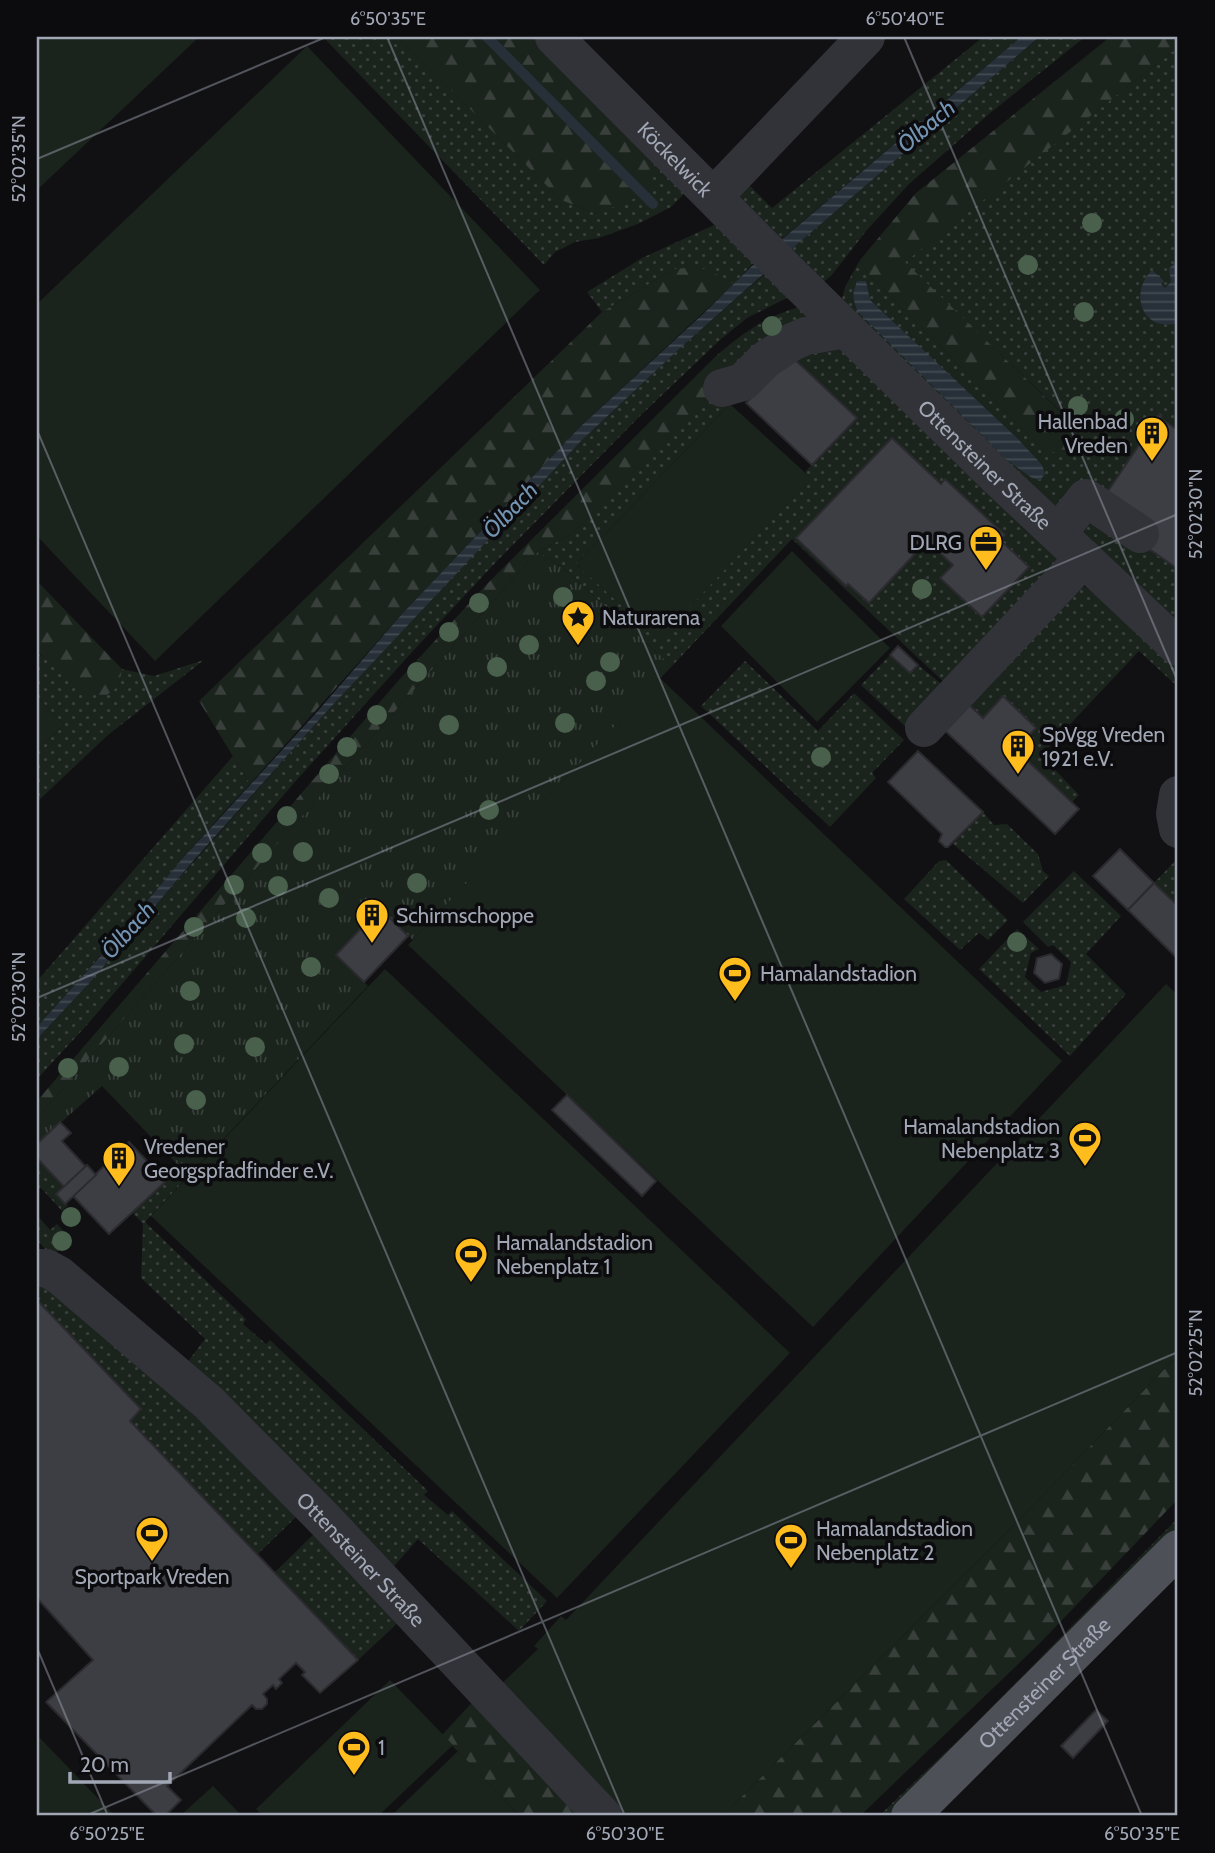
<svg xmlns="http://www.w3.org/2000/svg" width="1215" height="1853" viewBox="0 0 1215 1853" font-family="Cabin,sans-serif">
<defs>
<pattern id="grass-dots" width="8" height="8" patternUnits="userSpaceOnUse" patternTransform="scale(1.75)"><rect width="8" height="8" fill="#1b231d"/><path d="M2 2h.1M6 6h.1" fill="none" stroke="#39403c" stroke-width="1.8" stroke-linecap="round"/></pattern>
<pattern id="forest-firs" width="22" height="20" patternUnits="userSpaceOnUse" patternTransform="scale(1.75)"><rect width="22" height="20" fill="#1b231d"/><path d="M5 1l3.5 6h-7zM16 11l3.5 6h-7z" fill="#39403c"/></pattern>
<pattern id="park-tufts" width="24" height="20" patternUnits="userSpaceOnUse" patternTransform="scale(1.75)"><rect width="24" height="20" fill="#1b231d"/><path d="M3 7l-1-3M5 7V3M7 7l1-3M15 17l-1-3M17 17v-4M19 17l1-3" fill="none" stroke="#39403c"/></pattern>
<pattern id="water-rules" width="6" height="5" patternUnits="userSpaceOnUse" patternTransform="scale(1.75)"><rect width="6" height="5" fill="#273038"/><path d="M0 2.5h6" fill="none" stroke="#434b53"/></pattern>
</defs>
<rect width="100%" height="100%" fill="#111113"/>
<g fill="url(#grass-dots)">
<path d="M 323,37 L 398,37 L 561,200 L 597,214 L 654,164 L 687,182 L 683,195 L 671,207 L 638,224 L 599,238 L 575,242 L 555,252 L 544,265 Z"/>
<path d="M 983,37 L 1021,37 L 777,243 L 736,204 L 744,180 L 772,208 Z"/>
<path d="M 1039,37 L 1085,37 L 989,114 L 909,184 L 867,230 L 831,276 L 821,284 L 787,253 Z"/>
<path d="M 1178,47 L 1178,430 L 1160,418 L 1162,416 L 1160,415 L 1104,497 L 1052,516 L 841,303 L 845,287 L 860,260 L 868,274 L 1043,449 L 1075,425 L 904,262 Z"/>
<path d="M 725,220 L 754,262 L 734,284 L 707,270 L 674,269 L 602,312 L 587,292 L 642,258 Z"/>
<path d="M 770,269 L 795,294 L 747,318 L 720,340 L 640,416 L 496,562 L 413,651 L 294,783 L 86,1026 L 37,1079 L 37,1039 L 94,978 L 167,892 L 329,709 L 494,531 L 581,441 L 678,350 Z"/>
<path d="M 809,305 L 814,308 L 730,404 L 576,564 L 659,639 L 810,478 L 805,472 L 856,418 L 791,356 L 833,342 L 1057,556 L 1059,570 L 950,688 L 792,539 L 672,666 L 563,568 L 537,552 L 572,534 L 723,380 L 724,365 L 716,356 C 744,332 772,312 809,305 Z"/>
<path d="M 1099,516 L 1178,569 L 1178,630 L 1075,528 Z"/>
<path d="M 1082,586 L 1096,591 L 1178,661 L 1178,687 L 1139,651 L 1041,755 L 1079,795 L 1072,802 L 1016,750 L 1036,728 L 1004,697 L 983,718 L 962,699 Z"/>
<path d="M 37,651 L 40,655 L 119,686 L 122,669 L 154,676 L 204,660 L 108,735 L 37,802 L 37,751 L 64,725 L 37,696 Z"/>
<path d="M 890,655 L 910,673 L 918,665 L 949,690 L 911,732 L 861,685 Z"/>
<path d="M 745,661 L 818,731 L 854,693 L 904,740 L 872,773 L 876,778 L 830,827 L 701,706 Z"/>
<path d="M 233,756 L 250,784 C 176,862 110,948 37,1027 L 37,981 Z"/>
<path d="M 983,812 L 994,825 L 1007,824 L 1038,854 L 1043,871 L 1049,876 L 1023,903 L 953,844 Z"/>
<path d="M 1178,858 L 1178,884 L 1175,888 L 1178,892 L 1178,906 L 1154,883 Z"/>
<path d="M 946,860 L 1008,920 L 988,940 L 979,933 L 960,950 L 904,899 L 939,861 Z"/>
<path d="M 1074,871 L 1121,916 L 1086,954 L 1126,994 L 1070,1056 L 979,969 L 1017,929 L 1039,949 L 1031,953 L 1025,977 L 1041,992 L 1066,985 L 1071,962 L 1053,945 L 1048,947 L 1023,922 Z"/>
<path d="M 37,1158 L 66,1189 L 59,1195 L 68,1205 L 62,1211 L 41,1188 L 37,1190 Z"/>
<path d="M 184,1161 L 193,1171 L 145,1222 L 246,1319 L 243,1324 L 266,1344 L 270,1340 L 428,1491 L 424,1495 L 448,1515 L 452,1511 L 547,1601 L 519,1631 L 418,1539 L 388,1573 L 183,1368 L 205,1339 L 141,1278 L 143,1224 L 132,1212 Z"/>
<path d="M 37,1215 L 50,1230 L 57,1224 L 72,1240 L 57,1252 L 55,1260 L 37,1240 Z"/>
<path d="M 37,1282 L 64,1288 L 299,1514 L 258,1554 L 130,1421 L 141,1409 L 37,1300 Z"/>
<path d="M 1178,1518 L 1178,1526 L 903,1801 L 887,1816 L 879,1816 L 974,1725 Z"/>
<path d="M 317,1531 L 402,1619 L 358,1660 L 275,1572 Z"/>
</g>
<g fill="url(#forest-firs)">
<path d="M 398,37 L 542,37 L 654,164 L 650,192 L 597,214 L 561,200 Z"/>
<path d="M 1110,37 L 1178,37 L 1178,47 L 905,262 L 1075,426 L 1072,458 L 1043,449 L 868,274 L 860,260 L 916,193 Z"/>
<path d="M 686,268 L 707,269 L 734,284 L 580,427 L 402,614 L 250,784 L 199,701 L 602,312 L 674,269 Z"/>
<path d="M 716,356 L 724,365 L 724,380 L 572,534 L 537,552 L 333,781 L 37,1118 L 37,1101 L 398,681 L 485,586 Z"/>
<path d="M 37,581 L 122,669 L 119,686 L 104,697 L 80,690 L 37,651 Z"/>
<path d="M 1178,1355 L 1178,1499 L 1040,1643 L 860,1816 L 722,1816 L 1014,1525 Z"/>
<path d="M 478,1696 L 587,1816 L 520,1816 L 442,1735 Z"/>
</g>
<path fill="url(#park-tufts)" d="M 537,552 L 563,568 L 672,666 L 413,940 L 380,909 L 336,955 L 368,986 L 193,1171 L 184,1162 L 179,1166 L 102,1086 L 37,1144 L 37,1118 L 333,781 Z"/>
<g fill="#1b231d">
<path d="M 37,37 L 199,37 L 37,190 Z"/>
<path d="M 307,46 L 540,290 L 155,661 L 37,536 L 37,304 Z"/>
<path d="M 730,404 L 811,478 L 659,640 L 576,564 Z"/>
<path d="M 792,551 L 890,648 L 817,722 L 721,626 Z"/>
<path d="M 660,678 L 1062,1061 L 813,1327 L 408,945 Z"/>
<path d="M 37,696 L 64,725 L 37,751 Z"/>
<path d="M 385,969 L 790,1353 L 557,1598 L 151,1216 Z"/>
<path d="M 1166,984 L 1178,995 L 1178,1355 L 1014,1525 L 722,1816 L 625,1816 L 498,1687 L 538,1649 L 534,1646 L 561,1616 L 566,1620 Z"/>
<path d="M 390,1680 L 453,1745 L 378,1816 L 263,1816 L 256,1809 Z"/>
<path d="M 37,1735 L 115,1816 L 37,1816 Z"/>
<path d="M 458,1751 L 520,1816 L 391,1816 Z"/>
<path d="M 213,1786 L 242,1816 L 180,1816 Z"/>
</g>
<g fill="url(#water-rules)">
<path d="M 1021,37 L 1039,37 L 787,253 L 678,350 L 581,441 L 329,709 L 195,859 L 93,979 L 37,1039 L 37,1027 L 106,950 L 183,858 L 317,712 L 402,614 L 580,427 L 703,314 L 760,258 Z"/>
<path d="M 1176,261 L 1178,262 L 1178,323 C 1143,333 1128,294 1152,270 L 1164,281 L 1161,284 L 1165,288 L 1171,282 L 1169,269 Z"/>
<path d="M 858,281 L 866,281 L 870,300 L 1018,439 L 1042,465 L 1045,474 L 1040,480 L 1032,478 L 1008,461 L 858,312 C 853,300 851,292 858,281 Z"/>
</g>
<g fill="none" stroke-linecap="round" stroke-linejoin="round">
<path stroke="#273038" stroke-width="10" d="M 487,37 L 653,204"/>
</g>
<g fill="#3d3e43" stroke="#2b2b2f" stroke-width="2">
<path d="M 791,356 L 857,418 L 812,465 L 746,403 Z"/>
<path d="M 1160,414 L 1162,416 L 1160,418 L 1178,430 L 1178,569 L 1142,544 L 1104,497 Z"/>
<path d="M 892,438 L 941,484 L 945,479 L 1005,535 L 1000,540 L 1029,567 L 982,617 L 940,578 L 953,565 L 927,541 L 869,603 L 848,584 L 846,586 L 796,538 Z"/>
<path d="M 898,646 L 918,665 L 910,673 L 890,655 Z"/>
<path d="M 1003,696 L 1036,728 L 1016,750 L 1079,809 L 1055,834 L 941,727 L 965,701 L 983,718 Z"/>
<path d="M 918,751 L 983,812 L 948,847 L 945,847 L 939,841 L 942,834 L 888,782 Z"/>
<path d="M 1120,849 L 1154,883 L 1128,910 L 1093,876 Z"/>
<path d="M 1154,883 L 1178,906 L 1178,959 L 1128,910 Z"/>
<path d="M 380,908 L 408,936 L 364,982 L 336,955 Z"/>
<path d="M 1051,954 L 1062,964 L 1059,979 L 1045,983 L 1034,973 L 1037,958 Z"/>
<path d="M 567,1095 L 656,1181 L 642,1196 L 552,1110 Z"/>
<path d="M 60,1122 L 71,1133 L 62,1141 L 87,1168 L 66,1189 L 37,1158 L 37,1144 Z"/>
<path d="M 129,1142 L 166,1181 L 109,1234 L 73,1196 Z"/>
<path d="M 87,1165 L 96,1175 L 65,1204 L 56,1194 Z"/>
<path d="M 37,1300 L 141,1409 L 130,1421 L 358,1660 L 320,1693 L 302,1675 L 305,1672 L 296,1663 L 279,1679 L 282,1683 L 276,1689 L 273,1685 L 263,1694 L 267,1699 L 267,1704 L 262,1709 L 256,1709 L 252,1705 L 167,1786 L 181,1800 L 165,1816 L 157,1816 L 46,1702 L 93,1660 L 37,1598 Z"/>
<path d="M 1096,1710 L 1108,1721 L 1073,1758 L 1061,1746 Z"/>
</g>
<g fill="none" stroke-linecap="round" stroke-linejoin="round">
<g stroke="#323338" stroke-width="38">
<path id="s1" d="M 554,37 L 795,279 L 996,476 L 1178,647"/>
<path d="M 714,196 L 866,37"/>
<path d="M 722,388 L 743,382 L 765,360 L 792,342 L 806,336 L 846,329"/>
<path d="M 1058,533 L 1086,498 L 1140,534"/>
<path d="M 924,728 L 1084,558"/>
<path d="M 1178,795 L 1175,814 L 1178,829"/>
<path id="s2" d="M 37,1268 L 46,1268 L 59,1275 L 209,1403 L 326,1521 L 603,1816"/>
</g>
<path stroke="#4e5058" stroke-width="38" id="s3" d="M 910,1816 L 1178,1549"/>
</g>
<g fill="#49614c">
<circle cx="1092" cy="223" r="10"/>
<circle cx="1028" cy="265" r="10"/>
<circle cx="1084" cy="312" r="10"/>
<circle cx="772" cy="326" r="10"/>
<circle cx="1078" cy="406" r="10"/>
<circle cx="1124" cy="419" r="10"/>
<circle cx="922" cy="589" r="10"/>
<circle cx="563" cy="597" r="10"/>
<circle cx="479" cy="603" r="10"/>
<circle cx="449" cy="632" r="10"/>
<circle cx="529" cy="645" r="10"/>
<circle cx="610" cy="662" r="10"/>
<circle cx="497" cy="667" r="10"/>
<circle cx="417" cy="672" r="10"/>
<circle cx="596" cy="681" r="10"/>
<circle cx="377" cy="715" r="10"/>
<circle cx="565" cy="723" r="10"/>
<circle cx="449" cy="725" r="10"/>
<circle cx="347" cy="747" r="10"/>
<circle cx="821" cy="757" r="10"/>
<circle cx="329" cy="774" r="10"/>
<circle cx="489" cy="810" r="10"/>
<circle cx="287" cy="816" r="10"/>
<circle cx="303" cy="852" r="10"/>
<circle cx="262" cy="853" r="10"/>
<circle cx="417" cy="883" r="10"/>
<circle cx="234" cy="885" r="10"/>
<circle cx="278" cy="886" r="10"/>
<circle cx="329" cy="898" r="10"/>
<circle cx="246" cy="918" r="10"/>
<circle cx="194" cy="927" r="10"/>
<circle cx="1017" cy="942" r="10"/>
<circle cx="311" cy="967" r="10"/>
<circle cx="190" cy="991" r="10"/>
<circle cx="184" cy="1044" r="10"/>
<circle cx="255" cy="1047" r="10"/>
<circle cx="119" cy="1067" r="10"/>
<circle cx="68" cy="1068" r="10"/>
<circle cx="196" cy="1100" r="10"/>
<circle cx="71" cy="1217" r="10"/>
<circle cx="62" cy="1241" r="10"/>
</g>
<path fill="none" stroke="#a1a7b5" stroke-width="2" stroke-opacity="0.45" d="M 387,37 L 1142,1816M 904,37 L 1178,682M 37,159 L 326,37M 37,430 L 625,1816M 37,998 L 1178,514M 37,1648 L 108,1816M 85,1816 L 1178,1352"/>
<defs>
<symbol id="building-pin" viewBox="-11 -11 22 30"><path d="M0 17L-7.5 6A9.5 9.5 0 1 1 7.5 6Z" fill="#ffbc1d" stroke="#0c0c0e"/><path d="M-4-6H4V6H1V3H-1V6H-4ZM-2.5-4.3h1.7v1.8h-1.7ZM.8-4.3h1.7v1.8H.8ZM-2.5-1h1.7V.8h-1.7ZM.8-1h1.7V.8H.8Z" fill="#111"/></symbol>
<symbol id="office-pin" viewBox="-11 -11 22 30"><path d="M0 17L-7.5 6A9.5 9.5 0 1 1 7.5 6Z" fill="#ffbc1d" stroke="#0c0c0e"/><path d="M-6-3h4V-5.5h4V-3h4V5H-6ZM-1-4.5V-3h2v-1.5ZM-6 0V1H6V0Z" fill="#111"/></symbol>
<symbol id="sight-pin" viewBox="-11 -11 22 30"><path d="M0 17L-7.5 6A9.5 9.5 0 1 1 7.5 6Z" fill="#ffbc1d" stroke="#0c0c0e"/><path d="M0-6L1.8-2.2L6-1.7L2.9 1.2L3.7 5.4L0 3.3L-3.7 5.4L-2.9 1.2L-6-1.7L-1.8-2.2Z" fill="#111"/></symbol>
<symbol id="stadium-pin" viewBox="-11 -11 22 30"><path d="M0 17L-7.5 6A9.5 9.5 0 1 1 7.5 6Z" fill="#ffbc1d" stroke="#0c0c0e"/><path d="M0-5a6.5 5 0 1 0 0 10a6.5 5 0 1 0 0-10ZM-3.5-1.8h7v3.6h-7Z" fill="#111"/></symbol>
</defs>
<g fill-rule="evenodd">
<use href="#building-pin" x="1133" y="414" width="38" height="52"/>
<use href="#office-pin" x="967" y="523" width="38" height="52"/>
<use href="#sight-pin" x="559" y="598" width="38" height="52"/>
<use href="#building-pin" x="999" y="727" width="38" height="52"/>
<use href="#building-pin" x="353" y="896" width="38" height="52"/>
<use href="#stadium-pin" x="716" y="954" width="38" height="52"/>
<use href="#stadium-pin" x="1066" y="1119" width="38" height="52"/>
<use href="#building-pin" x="100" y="1139" width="38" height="52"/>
<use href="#stadium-pin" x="452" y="1235" width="38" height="52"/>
<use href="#stadium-pin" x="133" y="1514" width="38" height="52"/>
<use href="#stadium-pin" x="772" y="1521" width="38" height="52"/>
<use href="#stadium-pin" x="335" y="1728" width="38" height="52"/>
</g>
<g text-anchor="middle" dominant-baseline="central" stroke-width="7" stroke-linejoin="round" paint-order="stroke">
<g font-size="21" fill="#a1a7b5" stroke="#0c0c0e">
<text stroke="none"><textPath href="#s1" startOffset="172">Köckelwick</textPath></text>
<text stroke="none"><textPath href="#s1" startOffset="607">Ottensteiner Straße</textPath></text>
<text stroke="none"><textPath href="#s2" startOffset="439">Ottensteiner Straße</textPath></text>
<text stroke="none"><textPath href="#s3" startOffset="189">Ottensteiner Straße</textPath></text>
</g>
<g font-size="21" fill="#a1a7b5" stroke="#0c0c0e" text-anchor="start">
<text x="1128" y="421" text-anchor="end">Hallenbad<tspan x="1128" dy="24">Vreden</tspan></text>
<text x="962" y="542" text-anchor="end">DLRG</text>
<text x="602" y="617">Naturarena</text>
<text x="1042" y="734">SpVgg Vreden<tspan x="1042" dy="24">1921 e.V.</tspan></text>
<text x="396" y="915">Schirmschoppe</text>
<text x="760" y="973">Hamalandstadion</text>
<text x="1060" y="1126" text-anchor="end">Hamalandstadion<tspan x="1060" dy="24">Nebenplatz 3</tspan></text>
<text x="144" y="1146">Vredener<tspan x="144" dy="24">Georgspfadfinder e.V.</tspan></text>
<text x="496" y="1242">Hamalandstadion<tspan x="496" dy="24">Nebenplatz 1</tspan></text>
<text x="816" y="1528">Hamalandstadion<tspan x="816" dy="24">Nebenplatz 2</tspan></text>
<text x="152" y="1576" text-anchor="middle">Sportpark Vreden</text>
<text x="378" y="1747">1</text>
</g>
<g font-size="23" font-style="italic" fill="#7494b4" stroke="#0c0c0e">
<text transform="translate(926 126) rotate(-40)">Ölbach</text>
<text transform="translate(510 510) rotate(-46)">Ölbach</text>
<text transform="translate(128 930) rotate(-48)">Ölbach</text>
</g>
</g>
<rect width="1215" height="1853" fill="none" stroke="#0c0c0e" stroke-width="77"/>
<path d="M70 1772v10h100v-10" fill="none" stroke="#a1a7b5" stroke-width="3.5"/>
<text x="80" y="1772" font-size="21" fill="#a1a7b5" stroke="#0c0c0e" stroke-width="5" paint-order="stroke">20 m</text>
<rect x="38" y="38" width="1138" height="1776" fill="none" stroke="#a1a7b5" stroke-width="2.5"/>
<g font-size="18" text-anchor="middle" fill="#a1a7b5">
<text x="388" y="25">6°50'35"E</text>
<text x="905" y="25">6°50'40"E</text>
<text transform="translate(19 159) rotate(-90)" y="6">52°02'35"N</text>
<text transform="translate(1196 514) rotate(-90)" y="6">52°02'30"N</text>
<text transform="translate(19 997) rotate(-90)" y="6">52°02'30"N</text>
<text transform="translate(1196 1353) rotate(-90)" y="6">52°02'25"N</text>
<text x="107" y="1840">6°50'25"E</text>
<text x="625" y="1840">6°50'30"E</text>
<text x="1142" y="1840">6°50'35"E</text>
</g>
</svg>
